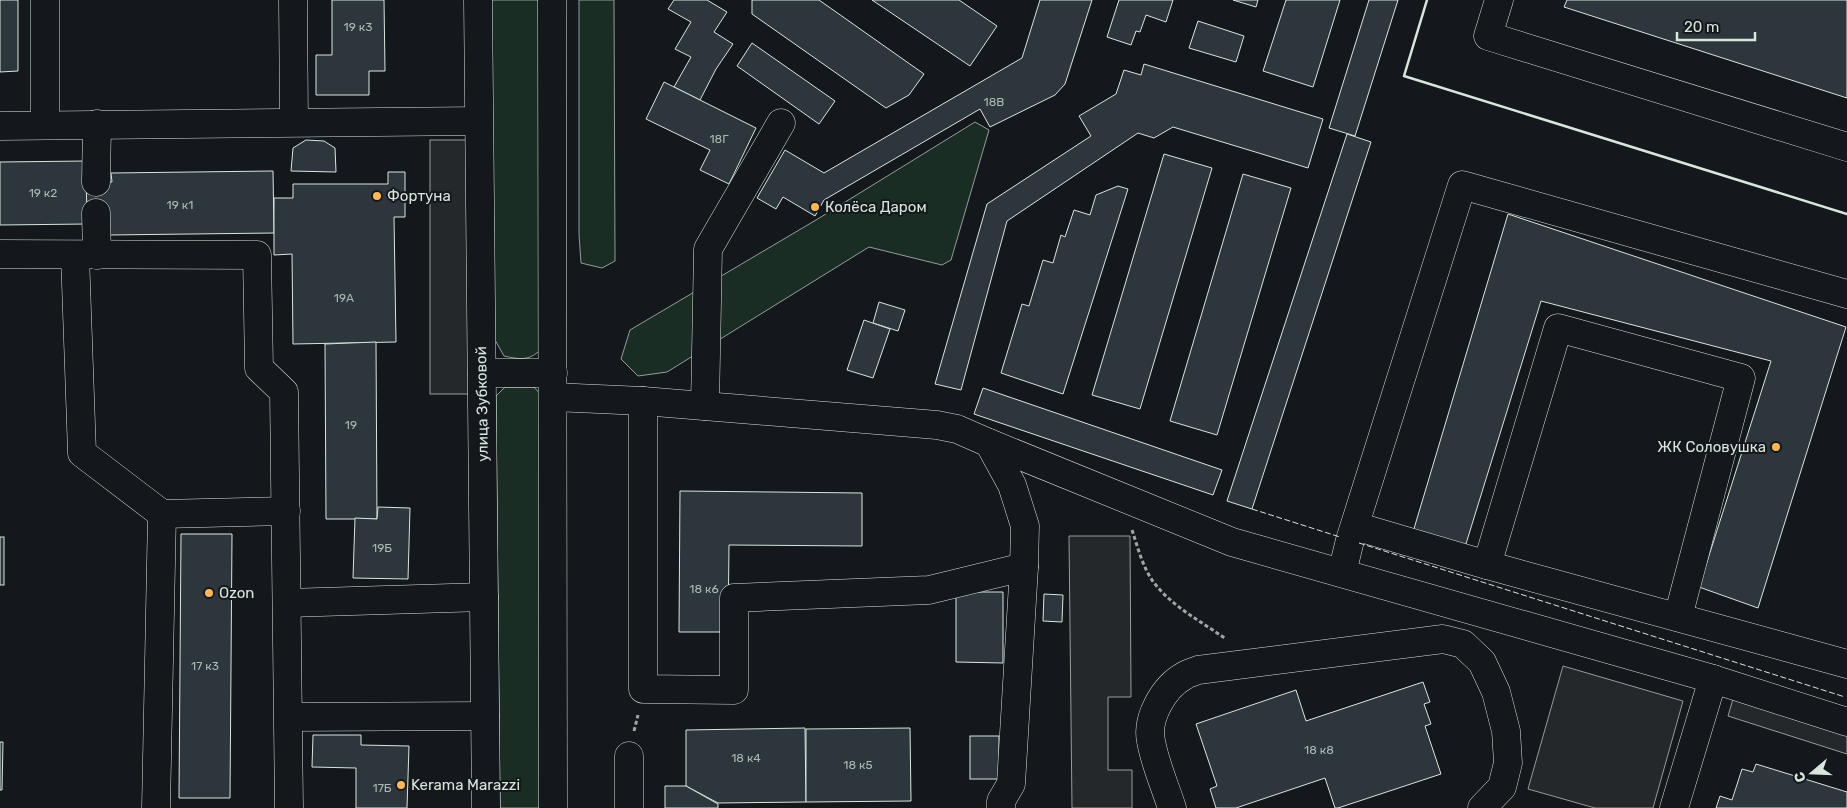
<svg xmlns="http://www.w3.org/2000/svg" width="1847" height="808" viewBox="0 0 1847 808" font-family="Rubik,sans-serif">
<rect width="100%" height="100%" fill="#14181c"/>
<g fill="#1a2d24" stroke="#939e99">
<path d="M 491,0 L 541,0 L 544,346 C 531,361 522,360 504,356 L 495,340 Z"/>
<path d="M 579,0 L 614,0 L 615,261 L 602,268 L 581,263 L 579,234 Z"/>
<path d="M 975,122 L 989,130 L 951,260 L 942,265 L 869,247 L 667,372 L 638,376 L 621,359 L 630,330 L 816,220 Z"/>
<path d="M 505,387 L 534,387 L 542,396 L 542,808 L 500,808 L 496,396 Z"/>
</g>
<g fill="#24282b" stroke="#939e99">
<rect x="430" y="140" width="39" height="254"/>
<path d="M 1069,536 L 1130,536 L 1131,697 L 1108,697 L 1108,770 L 1132,770 L 1132,808 L 1072,808 Z"/>
<path d="M 1563,666 L 1683,701 L 1653,808 L 1595,808 L 1528,789 Z"/>
<path d="M 1733,699 L 1847,735 L 1847,754 L 1728,716 Z"/>
</g>
<g fill="#2c363c" stroke="#d8e6dc">
<path d="M 0,0 L 18,0 L 18,71 L 0,72 Z"/>
<path d="M 332,0 L 384,0 L 385,71 L 369,71 L 369,95 L 316,95 L 316,55 L 332,55 Z"/>
<path d="M 674,0 L 707,0 L 727,12 L 714,32 L 733,44 L 716,69 L 700,100 L 674,87 L 691,57 L 675,49 L 691,22 L 668,9 Z"/>
<path d="M 752,0 L 819,0 L 924,74 L 909,95 L 886,108 L 752,14 Z"/>
<path d="M 872,0 L 959,0 L 997,26 L 970,66 Z"/>
<path d="M 1040,0 L 1092,0 L 1065,84 L 1055,95 L 990,127 L 980,109 L 824,200 L 815,216 L 783,197 L 776,209 L 757,198 L 785,150 L 824,173 L 1022,58 Z"/>
<path d="M 1119,0 L 1173,0 L 1166,22 L 1146,15 L 1140,32 L 1136,31 L 1131,45 L 1107,37 Z"/>
<path d="M 1233,0 L 1258,0 L 1256,7 Z"/>
<path d="M 1286,0 L 1340,0 L 1313,87 L 1263,71 Z"/>
<path d="M 1369,0 L 1398,0 L 1355,136 L 1329,128 Z"/>
<path d="M 1567,0 L 1847,0 L 1847,98 L 1564,7 Z"/>
<path d="M 1198,21 L 1244,36 L 1236,62 L 1189,48 Z"/>
<path d="M 752,43 L 835,101 L 819,124 L 737,66 Z"/>
<path d="M 1144,64 L 1323,119 L 1308,168 L 1173,127 L 1154,138 L 1138,133 L 1007,221 L 961,390 L 935,384 L 987,204 L 1091,136 L 1079,116 L 1116,94 L 1124,70 L 1141,75 Z"/>
<path d="M 664,82 L 756,128 L 729,184 L 700,170 L 710,150 L 646,119 Z"/>
<path d="M 1347,134 L 1371,142 L 1252,509 L 1227,501 Z"/>
<path d="M 306,140 L 324,141 L 335,148 L 336,172 L 291,171 L 293,148 Z"/>
<path d="M 1164,154 L 1212,168 L 1140,409 L 1092,395 Z"/>
<path d="M 86,161 L 87,224 L 0,225 L 0,162 Z"/>
<path d="M 273,171 L 274,233 L 108,235 L 87,212 L 86,182 L 112,182 L 111,173 Z"/>
<path d="M 388,172 L 405,172 L 405,217 L 394,217 L 396,342 L 293,344 L 292,254 L 274,255 L 274,198 L 293,198 L 293,184 L 388,184 Z"/>
<path d="M 1243,174 L 1291,188 L 1217,435 L 1170,421 Z"/>
<path d="M 1118,186 L 1128,189 L 1063,394 L 1001,373 L 1022,304 L 1029,306 L 1043,260 L 1053,263 L 1061,235 L 1065,237 L 1074,210 L 1090,215 L 1096,195 Z"/>
<path d="M 1508,214 L 1846,327 L 1758,608 L 1699,587 L 1771,361 L 1541,301 L 1465,547 L 1413,532 Z"/>
<path d="M 879,302 L 905,310 L 898,331 L 873,323 Z"/>
<path d="M 864,320 L 890,329 L 873,378 L 847,370 Z"/>
<path d="M 376,342 L 377,519 L 326,519 L 325,344 Z"/>
<path d="M 983,388 L 1222,470 L 1213,495 L 974,414 Z"/>
<path d="M 680,491 L 862,493 L 862,546 L 729,545 L 728,632 L 679,632 Z"/>
<path d="M 378,507 L 410,508 L 408,579 L 353,578 L 355,518 L 377,519 Z"/>
<path d="M 181,534 L 232,534 L 230,798 L 179,798 Z"/>
<rect x="0" y="537" width="4" height="48"/>
<path d="M 956,592 L 1003,592 L 1003,663 L 956,662 Z"/>
<path d="M 1044,594 L 1063,595 L 1062,622 L 1043,621 Z"/>
<path d="M 1423,682 L 1430,702 L 1424,704 L 1431,724 L 1425,726 L 1441,774 L 1338,808 L 1335,808 L 1325,778 L 1236,808 L 1216,808 L 1210,789 L 1217,786 L 1196,724 L 1296,690 L 1306,721 Z"/>
<path d="M 805,728 L 806,802 L 718,803 L 686,786 L 686,730 Z"/>
<path d="M 910,728 L 911,801 L 806,802 L 806,729 Z"/>
<path d="M 313,735 L 361,735 L 361,745 L 409,746 L 407,808 L 356,808 L 356,768 L 312,767 Z"/>
<rect x="970" y="736" width="29" height="43"/>
<path d="M 0,742 L 3,742 L 2,790 L 0,790 Z"/>
<path d="M 1756,764 L 1847,792 L 1847,808 L 1716,808 L 1720,796 L 1732,800 L 1742,769 L 1753,772 Z"/>
<path d="M 665,786 L 686,786 L 718,804 L 718,808 L 665,808 Z"/>
</g>
<g fill="none" stroke-linecap="round" stroke-linejoin="round">
<defs>
<g id="minor">
<path d="M 293,0 L 294,122"/>
<path d="M 1499,0 L 1488,36 L 1847,147"/>
<path d="M 45,125 L 45,0"/>
<path d="M 0,126 L 478,121"/>
<path d="M 96,182 L 97,124"/>
<path d="M 96,213 L 97,255"/>
<path d="M 0,254 L 257,255 L 259,368 L 284,392 L 289,808"/>
<path d="M 75,255 L 82,453 L 162,514"/>
<path d="M 482,373 L 553,373"/>
<path d="M 553,397 L 643,401 L 937,425 L 957,429 L 989,443 L 1012,485 L 1025,526 L 1024,567 L 1011,784 L 1001,801 L 1001,808"/>
<path d="M 643,401 L 643,689 L 734,690 L 734,598 L 929,590 L 1024,567"/>
<path d="M 705,406 L 708,249 L 781,123"/>
<path d="M 989,443 L 1232,542 L 1713,679 L 1847,722"/>
<path d="M 1355,526 L 1487,565 L 1558,328 L 1741,378 L 1678,617"/>
<path d="M 1487,565 L 1847,664"/>
<path d="M 1342,573 L 1350,540 L 1462,185 L 1847,294"/>
<path d="M 287,603 L 484,597"/>
<path d="M 289,717 L 485,716"/>
<path d="M 156,808 L 162,514 L 286,511"/>
<path d="M 629,808 L 629,756"/>
<path d="M 1172,808 C 1165,786 1155,764 1151,741 C 1146,718 1164,687 1184,676 C 1188,673 1194,672 1198,670 L 1443,639 L 1463,644 L 1482,662 L 1496,692 L 1506,731 L 1508,763 L 1502,787 L 1482,808"/>
<path d="M 1674,808 L 1713,679"/>
</g>
<g id="major">
<path d="M 478,0 L 486,808"/>
<path d="M 552,0 L 553,808"/>
</g>
</defs>
<use href="#minor" stroke="#d8e6dc" stroke-width="29"/>
<use href="#major" stroke="#d8e6dc" stroke-width="29"/>
<g stroke="#9da8a2" stroke-width="3" stroke-dasharray="4 2.5" stroke-linecap="butt">
<path d="M 1132,530 C 1138,548 1143,569 1155,584 C 1173,607 1202,622 1226,639"/>
<path d="M 634,731 L 638,715"/>
</g>
<use href="#minor" stroke="#14181c" stroke-width="28"/>
<use href="#major" stroke="#14181c" stroke-width="28"/>
<g stroke="#d8e6dc" stroke-width="1" stroke-dasharray="6 2.5" stroke-linecap="butt">
<path d="M 1252,509 L 1340,537"/>
<path d="M 1359,543 L 1845,697"/>
</g>
<path stroke="#d8e6dc" stroke-width="2.5" d="M 1427,0 L 1404,76 L 1847,214"/>
</g>
<g fill="#ffb74d" stroke="#14181c" stroke-width="2">
<circle cx="377" cy="196" r="5"/>
<circle cx="815" cy="207" r="5"/>
<circle cx="1776" cy="447" r="5"/>
<circle cx="209" cy="593" r="5"/>
<circle cx="401" cy="785" r="5"/>
</g>
<g text-anchor="middle" dominant-baseline="central" stroke-width="4" stroke-linejoin="round" paint-order="stroke">
<g font-size="12" fill="#adbab4">
<text x="358" y="27">19 к3</text>
<text x="994" y="102">18В</text>
<text x="719" y="139">18Г</text>
<text x="43" y="193">19 к2</text>
<text x="180" y="205">19 к1</text>
<text x="344" y="298">19А</text>
<text x="351" y="425">19</text>
<text x="382" y="548">19Б</text>
<text x="704" y="589">18 к6</text>
<text x="205" y="666">17 к3</text>
<text x="1319" y="750">18 к8</text>
<text x="746" y="758">18 к4</text>
<text x="858" y="765">18 к5</text>
<text x="382" y="788">17Б</text>
</g>
<g font-size="15" fill="#d8e6dc" stroke="#14181c" text-anchor="start">
<text x="387" y="196">Фортуна</text>
<text x="825" y="207">Колёса Даром</text>
<text x="1766" y="447" text-anchor="end">ЖК Соловушка</text>
<text x="219" y="593">Ozon</text>
<text x="411" y="785">Kerama Marazzi</text>
</g>
<g font-size="15" fill="#d8e6dc" stroke="#14181c">
<text transform="translate(482 404) rotate(-91)">улица Зубковой</text>
</g>
</g>
<g transform="translate(1812 773) rotate(251)" stroke="#14181c" stroke-width="4" paint-order="stroke">
<path d="M0-4L9 19L0 12L-9 19Z" fill="#d8e6dc"/>
<text y="-8" font-size="14" font-weight="bold" text-anchor="middle" fill="#d8e6dc">С</text>
</g>
<path d="M1677 32v8h78v-8" fill="none" stroke="#d8e6dc" stroke-width="2.5"/>
<text x="1684" y="32" font-size="15" fill="#d8e6dc" stroke="#14181c" stroke-width="4" paint-order="stroke">20 m</text>
</svg>
